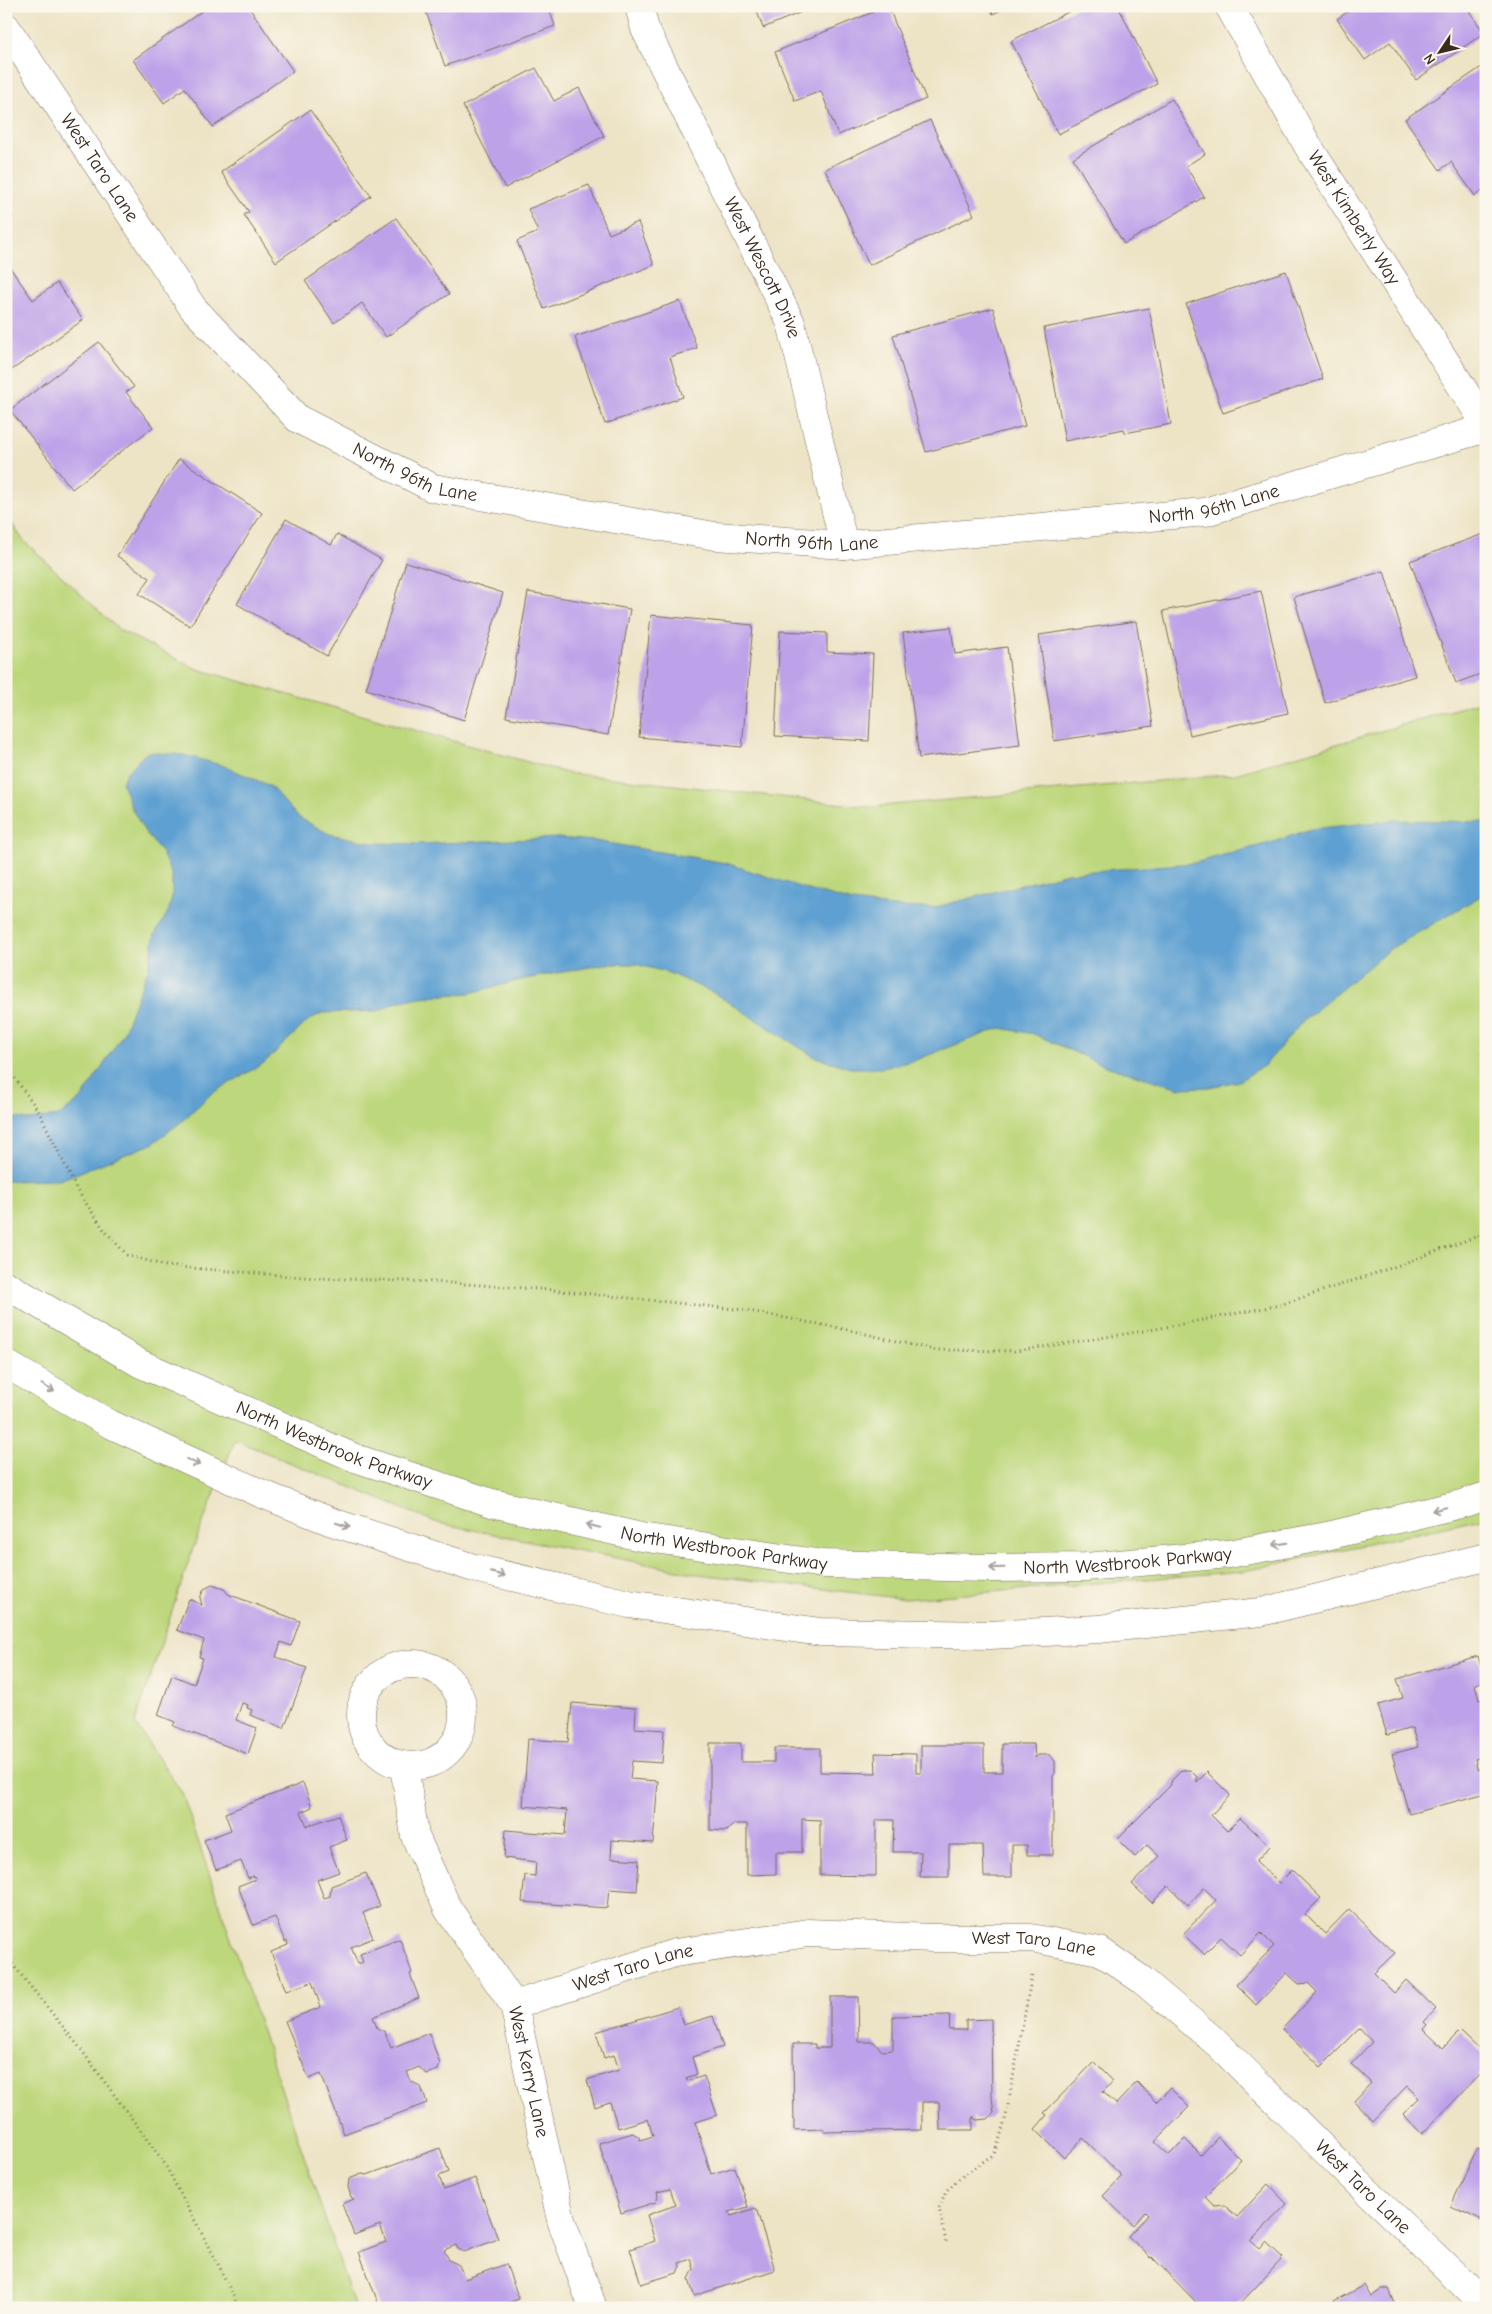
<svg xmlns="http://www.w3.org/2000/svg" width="1492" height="2314" viewBox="0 0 1492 2314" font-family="'Comic Neue',sans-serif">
<rect width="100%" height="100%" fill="#fbf7ec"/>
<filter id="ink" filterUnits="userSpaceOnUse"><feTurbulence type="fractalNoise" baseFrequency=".02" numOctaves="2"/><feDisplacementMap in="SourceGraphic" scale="10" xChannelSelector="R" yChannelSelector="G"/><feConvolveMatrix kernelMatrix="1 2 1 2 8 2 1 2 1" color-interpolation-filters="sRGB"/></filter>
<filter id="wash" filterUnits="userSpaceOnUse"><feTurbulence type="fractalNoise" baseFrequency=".0096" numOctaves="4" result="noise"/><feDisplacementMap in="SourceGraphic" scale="20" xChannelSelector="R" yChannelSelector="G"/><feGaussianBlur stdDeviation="1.12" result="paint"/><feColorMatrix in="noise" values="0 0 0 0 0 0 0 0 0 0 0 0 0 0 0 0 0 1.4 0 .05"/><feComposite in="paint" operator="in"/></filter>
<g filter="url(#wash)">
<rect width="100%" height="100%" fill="#ede4c6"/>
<path fill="#bdd77c" stroke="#7c804d" d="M 6,515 L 23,540 L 119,630 L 197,669 L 567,773 L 870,807 L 1235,774 L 1486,700 L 1486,1518 L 1244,1571 L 906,1599 L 698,1574 L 438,1523 L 235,1440 L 192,1551 L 135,1723 L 182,1793 L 355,2308 L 6,2308 Z"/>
<path fill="#5ea0d2" stroke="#4c6578" d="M 147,752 L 184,755 L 224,766 L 270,786 L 298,817 L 329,834 L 373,843 L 418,844 L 558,838 L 595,841 L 726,863 L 812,891 L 853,902 L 892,907 L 932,908 L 1068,873 L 1194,863 L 1273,842 L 1311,829 L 1396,820 L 1486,822 L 1486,893 L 1390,949 L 1304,1020 L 1265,1065 L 1239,1081 L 1209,1087 L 1180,1088 L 1105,1066 L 1034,1034 L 1000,1028 L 913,1061 L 883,1068 L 850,1068 L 813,1056 L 714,993 L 669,973 L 635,964 L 606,964 L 525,979 L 470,993 L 420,997 L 397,1002 L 378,1011 L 322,1013 L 309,1020 L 264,1063 L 211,1094 L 181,1122 L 152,1144 L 60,1180 L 6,1181 L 6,1116 L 28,1120 L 59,1116 L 82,1098 L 123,1034 L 148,969 L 155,934 L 168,912 L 172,898 L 172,876 L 162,853 L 145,832 L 132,809 L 122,783 L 126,773 Z"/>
<g id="blocks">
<g fill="#bda2e9">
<path d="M 209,6 L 248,6 L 293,71 L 213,127 L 185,88 L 164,103 L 133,60 Z"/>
<path d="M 424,6 L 548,6 L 555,26 L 445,66 Z"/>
<path d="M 755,6 L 816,6 L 763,28 Z"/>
<path d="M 888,6 L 926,99 L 838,135 L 821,91 L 795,101 L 775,52 Z"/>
<path d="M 990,6 L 1009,6 L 993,14 Z"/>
<path d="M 1080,6 L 1118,6 L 1157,84 L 1058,134 L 1011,41 Z"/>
<path d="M 1356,6 L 1466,6 L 1484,33 L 1416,80 L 1390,42 L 1365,60 L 1337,19 Z"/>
<path d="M 1486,64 L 1486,188 L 1475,196 L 1451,162 L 1440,170 L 1405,119 Z"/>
<path d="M 536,68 L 554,101 L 579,88 L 604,136 L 505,188 L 463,106 Z"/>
<path d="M 1172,99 L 1205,154 L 1186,166 L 1204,197 L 1124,244 L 1073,158 Z"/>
<path d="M 310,110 L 371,196 L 276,262 L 244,215 L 249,212 L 221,172 Z"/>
<path d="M 930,120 L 974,215 L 869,265 L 825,169 Z"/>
<path d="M 589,185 L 609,234 L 638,222 L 654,265 L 544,309 L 517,241 L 538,232 L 528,209 Z"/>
<path d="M 6,207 L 13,217 L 6,221 Z"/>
<path d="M 396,218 L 449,294 L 386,337 L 362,303 L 334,323 L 305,281 Z"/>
<path d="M 6,262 L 33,300 L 57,283 L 83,320 L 6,374 Z"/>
<path d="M 1286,271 L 1323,379 L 1223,413 L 1186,304 Z"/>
<path d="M 680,301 L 697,348 L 670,357 L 683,397 L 605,424 L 575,337 Z"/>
<path d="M 993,308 L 1025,426 L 926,452 L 893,335 Z"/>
<path d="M 1149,308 L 1171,424 L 1125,433 L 1124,429 L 1065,441 L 1044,328 Z"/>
<path d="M 99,342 L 134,387 L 126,392 L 153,427 L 72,489 L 10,410 Z"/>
<path d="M 179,459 L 262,513 L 190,626 L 139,594 L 150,578 L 117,556 Z"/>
<path d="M 286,519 L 331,545 L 337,534 L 382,560 L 327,656 L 237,604 Z"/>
<path d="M 1486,533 L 1486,672 L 1456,683 L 1410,561 Z"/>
<path d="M 406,562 L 503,593 L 464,720 L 366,689 Z"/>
<path d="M 1384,571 L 1415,676 L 1325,703 L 1294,597 Z"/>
<path d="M 1261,591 L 1288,713 L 1190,735 L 1163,611 Z"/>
<path d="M 528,592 L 630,609 L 608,735 L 506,717 Z"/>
<path d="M 651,615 L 753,625 L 742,747 L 639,737 Z"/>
<path d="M 1136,621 L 1153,726 L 1054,741 L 1039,635 Z"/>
<path d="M 951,627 L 955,654 L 1007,647 L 1020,745 L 919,758 L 903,633 Z"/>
<path d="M 780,631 L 827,633 L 827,652 L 873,654 L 869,741 L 775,736 Z"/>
<path d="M 212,1585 L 224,1589 L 228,1594 L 300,1621 L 291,1646 L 281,1642 L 276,1657 L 307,1668 L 284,1728 L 250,1715 L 252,1710 L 247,1708 L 248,1705 L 242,1703 L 236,1720 L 257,1728 L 248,1754 L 173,1726 L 175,1722 L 158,1715 L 172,1675 L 194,1684 L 203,1658 L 199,1657 L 204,1640 L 177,1630 L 189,1599 L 202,1605 L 200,1598 L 204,1589 Z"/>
<path d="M 1478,1656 L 1485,1681 L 1475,1684 L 1479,1700 L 1486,1698 L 1486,1756 L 1475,1759 L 1477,1768 L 1486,1773 L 1486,1793 L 1409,1814 L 1392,1754 L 1418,1747 L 1412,1728 L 1387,1735 L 1378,1705 L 1403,1698 L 1397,1679 Z"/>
<path d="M 572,1703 L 636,1708 L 635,1728 L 664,1730 L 662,1763 L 632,1761 L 630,1779 L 658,1781 L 653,1843 L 612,1840 L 611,1858 L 639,1860 L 637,1891 L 609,1889 L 607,1908 L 522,1902 L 525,1875 L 535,1876 L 536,1862 L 504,1858 L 506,1830 L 565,1835 L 567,1810 L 523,1806 L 528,1739 L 568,1742 Z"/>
<path d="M 710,1743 L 741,1743 L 741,1762 L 774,1762 L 774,1748 L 820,1748 L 820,1772 L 876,1773 L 875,1753 L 916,1754 L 916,1773 L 921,1773 L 921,1745 L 984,1745 L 984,1772 L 1002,1772 L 1002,1744 L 1034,1744 L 1035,1758 L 1038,1755 L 1050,1755 L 1055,1761 L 1055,1773 L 1053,1776 L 1053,1855 L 1027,1855 L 1027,1845 L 1012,1845 L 1012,1877 L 984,1877 L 983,1845 L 949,1845 L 949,1877 L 920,1877 L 921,1852 L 893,1852 L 894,1820 L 876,1820 L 876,1876 L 820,1875 L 820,1820 L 802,1819 L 802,1852 L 776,1852 L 776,1874 L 747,1875 L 747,1824 L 734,1824 L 727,1831 L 710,1830 Z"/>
<path d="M 1182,1770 L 1190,1770 L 1197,1777 L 1197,1782 L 1207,1772 L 1230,1795 L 1211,1815 L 1227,1831 L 1240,1818 L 1270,1846 L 1256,1861 L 1279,1883 L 1292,1870 L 1321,1898 L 1305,1914 L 1325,1934 L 1349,1909 L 1395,1953 L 1374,1973 L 1394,1993 L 1406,1980 L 1436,2009 L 1424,2022 L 1427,2025 L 1423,2029 L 1443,2048 L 1460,2031 L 1486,2056 L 1486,2068 L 1422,2134 L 1403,2114 L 1419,2098 L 1407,2086 L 1373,2121 L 1354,2101 L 1371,2083 L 1351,2064 L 1372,2042 L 1360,2028 L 1321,2067 L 1282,2029 L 1317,1992 L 1308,1983 L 1299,1984 L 1287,1973 L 1256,2005 L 1236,1985 L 1274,1946 L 1261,1933 L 1240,1955 L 1221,1937 L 1204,1954 L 1183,1934 L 1216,1900 L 1204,1888 L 1188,1905 L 1168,1886 L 1152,1903 L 1132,1884 L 1159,1856 L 1147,1845 L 1135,1857 L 1117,1839 L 1170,1786 L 1172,1780 Z"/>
<path d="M 303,1783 L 312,1807 L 301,1812 L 307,1826 L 338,1815 L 347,1840 L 329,1847 L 339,1872 L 317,1880 L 324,1898 L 330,1896 L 331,1886 L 366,1873 L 380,1906 L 363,1913 L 373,1938 L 351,1947 L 358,1964 L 363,1962 L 360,1954 L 400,1939 L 412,1973 L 410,1974 L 419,1998 L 373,2017 L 377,2028 L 385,2032 L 391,2048 L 429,2033 L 440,2064 L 438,2070 L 426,2074 L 419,2067 L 407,2072 L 411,2081 L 421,2087 L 427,2103 L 344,2134 L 321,2074 L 309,2079 L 285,2021 L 321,2007 L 312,1982 L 286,1991 L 271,1952 L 288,1945 L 287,1941 L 285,1942 L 275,1917 L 253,1925 L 238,1886 L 256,1879 L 254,1876 L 248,1878 L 241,1861 L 216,1870 L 204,1840 L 231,1830 L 225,1813 Z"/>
<path d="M 830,1997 L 858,1997 L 859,2042 L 874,2042 L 882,2051 L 893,2050 L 893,2016 L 950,2015 L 949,2030 L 966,2030 L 966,2020 L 991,2019 L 992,2098 L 994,2113 L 988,2119 L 976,2120 L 973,2116 L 973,2130 L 940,2130 L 939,2102 L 922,2102 L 922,2130 L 824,2132 L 824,2129 L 794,2130 L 793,2044 L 815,2044 L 815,2048 L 830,2048 Z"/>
<path d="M 678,2007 L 683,2025 L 713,2016 L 723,2047 L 692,2057 L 697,2074 L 686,2078 L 687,2081 L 704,2076 L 717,2115 L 695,2122 L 711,2174 L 735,2167 L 748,2207 L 729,2212 L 731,2216 L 756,2208 L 775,2270 L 694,2296 L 689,2279 L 694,2269 L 691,2259 L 679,2263 L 680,2266 L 677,2273 L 641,2284 L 630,2249 L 655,2241 L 647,2215 L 676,2205 L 670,2189 L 657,2192 L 658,2197 L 656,2202 L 621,2213 L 599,2143 L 633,2133 L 639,2137 L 640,2140 L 653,2136 L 648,2119 L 618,2128 L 610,2102 L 595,2107 L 587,2080 L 619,2070 L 614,2055 L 604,2058 L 596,2032 Z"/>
<path d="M 1094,2062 L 1113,2081 L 1103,2092 L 1116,2104 L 1137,2082 L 1156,2102 L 1170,2088 L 1189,2107 L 1155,2142 L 1169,2155 L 1185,2139 L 1201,2155 L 1218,2137 L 1241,2160 L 1205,2197 L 1214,2206 L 1224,2205 L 1237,2217 L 1268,2184 L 1287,2204 L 1251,2241 L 1260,2249 L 1266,2242 L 1283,2258 L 1236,2308 L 1204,2308 L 1197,2303 L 1152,2257 L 1151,2258 L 1128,2236 L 1148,2215 L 1145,2212 L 1133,2225 L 1103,2196 L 1122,2176 L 1083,2138 L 1064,2158 L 1035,2129 L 1047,2115 L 1044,2113 Z"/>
<path d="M 440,2148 L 449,2172 L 439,2176 L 444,2190 L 475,2178 L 498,2239 L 464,2252 L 458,2249 L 456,2245 L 444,2250 L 449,2260 L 459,2265 L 465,2279 L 506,2264 L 519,2299 L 495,2308 L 479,2308 L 478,2304 L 469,2308 L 380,2308 L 359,2252 L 386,2242 L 380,2225 L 354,2235 L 342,2204 L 354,2199 L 351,2197 L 348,2187 L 349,2179 L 362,2174 L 367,2175 Z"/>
<path d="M 1477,2148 L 1486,2152 L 1486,2223 L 1451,2206 Z"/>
<path d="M 1364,2285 L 1371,2297 L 1382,2289 L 1389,2289 L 1397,2308 L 1338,2308 L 1334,2301 Z"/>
</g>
</g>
</g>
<g filter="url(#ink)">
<use href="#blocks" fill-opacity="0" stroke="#796b59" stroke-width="1"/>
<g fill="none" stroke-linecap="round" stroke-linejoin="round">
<defs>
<g id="street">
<path id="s1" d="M 639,6 L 645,29 L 791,323 L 844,545"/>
<path id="s2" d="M 1229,6 L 1308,146 L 1486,425"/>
<path id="s3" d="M 6,27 L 193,308 L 298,419 L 433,488 L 715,536 L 844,545 L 1205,512 L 1486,428"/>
<circle cx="412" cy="1715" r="51"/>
<path id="s4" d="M 404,1766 L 415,1836 L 448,1909 L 514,2005 L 561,2220 L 593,2308"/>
<path id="s5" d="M 514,2005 L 675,1953 L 808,1933 L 933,1938 L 1031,1938 L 1100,1951 L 1142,1980 L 1218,2044 L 1355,2180 L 1486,2305"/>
</g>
<g id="secondary">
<path id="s6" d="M 6,1285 L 141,1364 L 355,1458 L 492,1503 L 641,1537 L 823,1564 L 987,1568 L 1086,1567 L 1228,1554 L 1327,1536 L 1461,1504 L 1486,1496"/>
<path d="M 6,1364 L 110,1424 L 260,1493 L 332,1522 L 474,1568 L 629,1604 L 820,1632 L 990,1635 L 1098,1629 L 1261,1612 L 1486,1557"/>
</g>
</defs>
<use href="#street" stroke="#796b59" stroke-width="29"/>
<use href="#secondary" stroke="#796b59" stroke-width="29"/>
<g stroke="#796b59" stroke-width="3" stroke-dasharray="1 4" stroke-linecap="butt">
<path d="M 6,1066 L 38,1110 L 77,1190 L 105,1231 L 127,1255 L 166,1266 L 316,1278 L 436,1282 L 553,1290 L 744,1310 L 849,1330 L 934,1350 L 1017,1351 L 1150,1330 L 1280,1305 L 1391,1268 L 1486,1233"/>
<path d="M 6,1956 L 80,2048 L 163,2161 L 216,2260 L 239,2308"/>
<path d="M 946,2242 L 939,2208 L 946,2191 L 961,2177 L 994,2154 L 999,2141 L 1006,2116 L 1032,1975"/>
</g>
<use href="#street" stroke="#fff" stroke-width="28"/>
<use href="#secondary" stroke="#fff" stroke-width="28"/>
</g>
<defs><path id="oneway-shaft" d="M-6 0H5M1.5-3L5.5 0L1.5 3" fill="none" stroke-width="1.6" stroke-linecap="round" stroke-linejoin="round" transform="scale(1.25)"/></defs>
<g stroke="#a79f9a">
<use href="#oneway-shaft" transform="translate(48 1388) rotate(30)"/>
<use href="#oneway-shaft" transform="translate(193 1462) rotate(24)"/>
<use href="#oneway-shaft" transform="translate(1439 1509) rotate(166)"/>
<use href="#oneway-shaft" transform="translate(343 1525) rotate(18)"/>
<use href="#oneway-shaft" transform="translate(593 1526) rotate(-167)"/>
<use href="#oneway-shaft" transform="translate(1280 1544) rotate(170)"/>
<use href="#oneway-shaft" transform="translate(997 1568) rotate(179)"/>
<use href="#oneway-shaft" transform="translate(498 1574) rotate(13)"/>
</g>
</g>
<g text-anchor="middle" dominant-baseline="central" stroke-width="4.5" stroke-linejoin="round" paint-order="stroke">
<g font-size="19" fill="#3b2a1e" stroke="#fbf7ec">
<text stroke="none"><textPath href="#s3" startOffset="169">West Taro Lane</textPath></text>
<text stroke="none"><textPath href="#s2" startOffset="246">West Kimberly Way</textPath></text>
<text stroke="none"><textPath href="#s1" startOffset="290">West Wescott Drive</textPath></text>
<text stroke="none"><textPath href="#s3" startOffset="620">North 96th Lane</textPath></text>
<text stroke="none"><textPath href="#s3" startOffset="1430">North 96th Lane</textPath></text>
<text stroke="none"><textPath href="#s3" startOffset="1025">North 96th Lane</textPath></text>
<text stroke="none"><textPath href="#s6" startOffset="366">North Westbrook Parkway</textPath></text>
<text stroke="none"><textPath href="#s6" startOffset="771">North Westbrook Parkway</textPath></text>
<text stroke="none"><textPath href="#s6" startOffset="1176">North Westbrook Parkway</textPath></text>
<text stroke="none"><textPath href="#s5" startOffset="530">West Taro Lane</textPath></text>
<text stroke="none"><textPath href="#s5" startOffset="125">West Taro Lane</textPath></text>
<text stroke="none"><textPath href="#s4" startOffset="336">West Kerry Lane</textPath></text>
<text stroke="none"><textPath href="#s5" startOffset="951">West Taro Lane</textPath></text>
</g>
</g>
<rect width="1492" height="2314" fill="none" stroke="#fbf7ec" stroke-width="25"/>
<g transform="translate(1440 52) rotate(235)" stroke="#fbf7ec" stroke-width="4" paint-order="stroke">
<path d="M0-4L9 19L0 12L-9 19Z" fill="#3b2a1e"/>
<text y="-8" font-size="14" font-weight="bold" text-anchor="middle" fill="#3b2a1e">N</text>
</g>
</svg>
